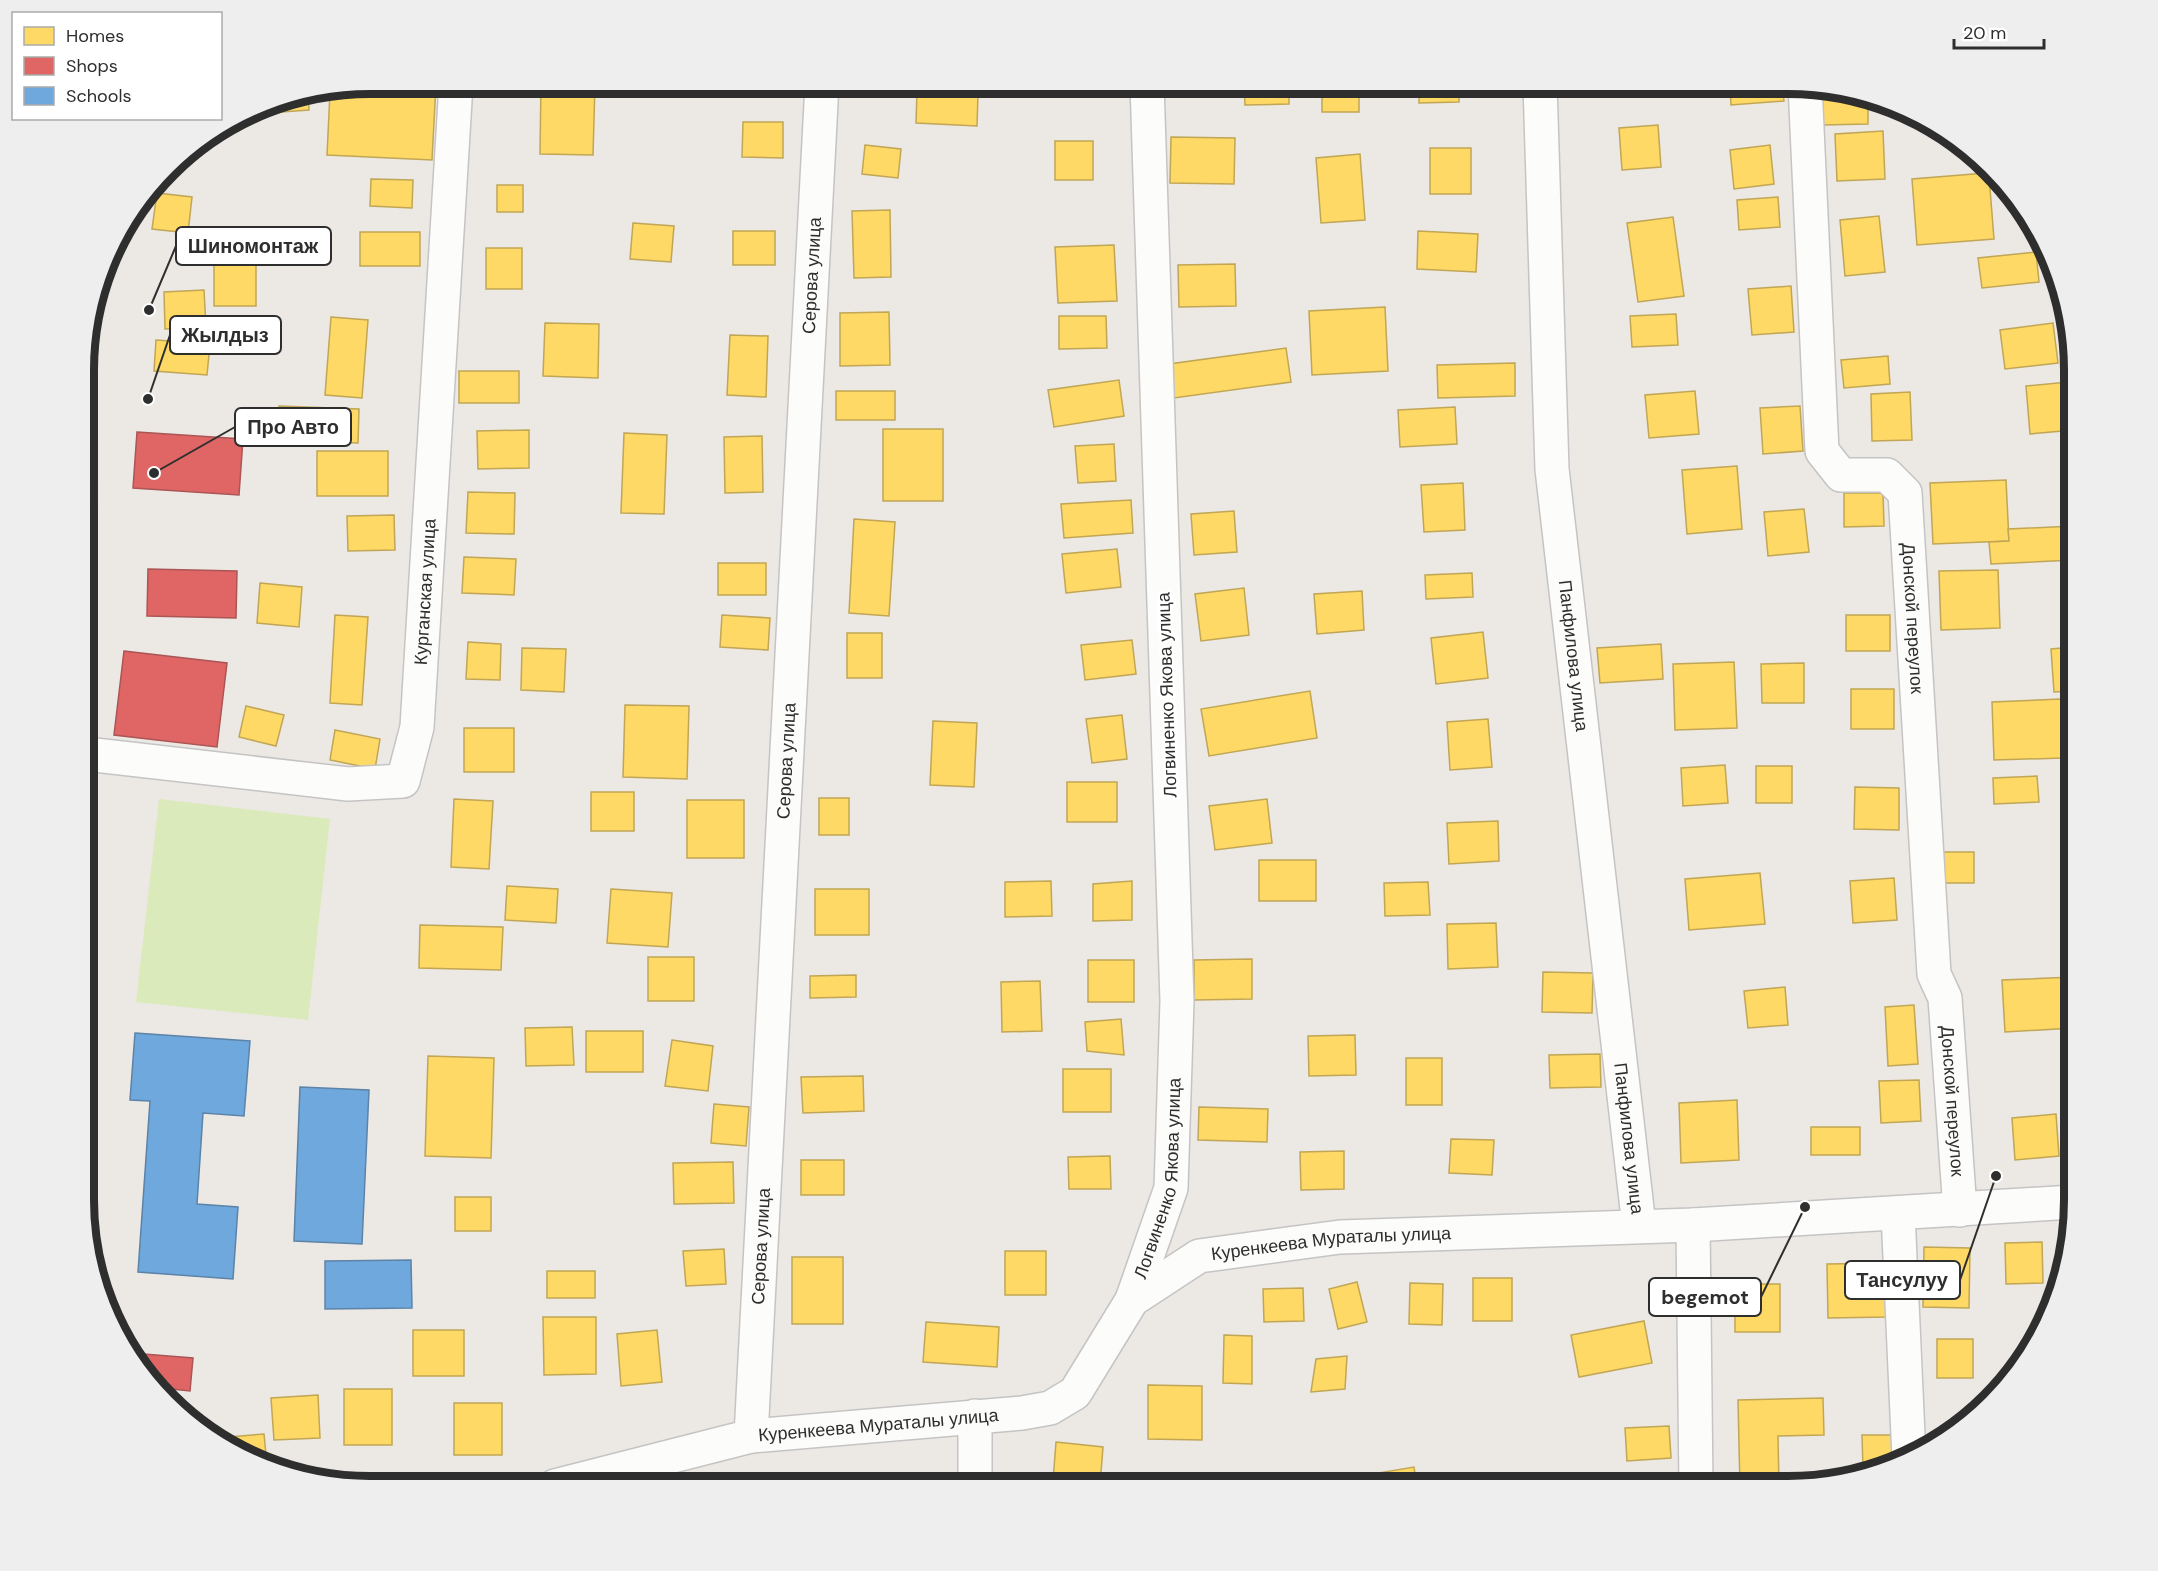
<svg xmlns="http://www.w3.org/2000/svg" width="2158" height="1571" viewBox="0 0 2158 1571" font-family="'DM Sans',sans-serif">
<rect width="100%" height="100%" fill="#ece8e4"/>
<path fill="#dbeabb" d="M 159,799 L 330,819 L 308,1020 L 136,1002 Z"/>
<g fill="#ffd966" stroke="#c0a655" stroke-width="1.5">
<path d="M 371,84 L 436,84 L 432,160 L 327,155 L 330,92 Z"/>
<path d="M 541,84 L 595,84 L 593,155 L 540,154 Z"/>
<path d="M 1066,84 L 1104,84 L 1105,89 L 1068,94 Z"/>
<path d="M 1244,84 L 1289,84 L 1289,104 L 1245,105 Z"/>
<rect x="1322" y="84" width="37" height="28"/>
<path d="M 1419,84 L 1459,84 L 1459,102 L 1419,103 Z"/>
<path d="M 1730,85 L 1782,85 L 1784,101 L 1731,105 Z"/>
<path d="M 917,91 L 978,94 L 977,126 L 916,123 Z"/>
<path d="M 1822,94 L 1851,94 L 1868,97 L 1868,124 L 1822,125 Z"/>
<path d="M 308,96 L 309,110 L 268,113 L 268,104 Z"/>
<path d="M 743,122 L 783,122 L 783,158 L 742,157 Z"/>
<path d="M 1658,125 L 1661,167 L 1622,170 L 1619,128 Z"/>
<path d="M 1883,131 L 1885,179 L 1837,181 L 1835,134 Z"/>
<path d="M 1171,137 L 1235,138 L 1234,184 L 1170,183 Z"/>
<rect x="1055" y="141" width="38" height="39"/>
<path d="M 865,145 L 901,149 L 898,178 L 862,174 Z"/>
<path d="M 1770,145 L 1774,184 L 1734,189 L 1730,150 Z"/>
<rect x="1430" y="148" width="41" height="46"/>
<path d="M 1360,154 L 1365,220 L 1321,223 L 1316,158 Z"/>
<path d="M 1986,173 L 1989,176 L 1994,239 L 1917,245 L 1912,179 Z"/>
<path d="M 371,179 L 413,180 L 412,208 L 370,206 Z"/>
<rect x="497" y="185" width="26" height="27"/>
<path d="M 157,193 L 192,197 L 188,233 L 152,229 Z"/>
<path d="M 1778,197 L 1780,227 L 1739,230 L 1737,200 Z"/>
<path d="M 890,210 L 891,277 L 854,278 L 852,211 Z"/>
<path d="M 1879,216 L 1885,272 L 1845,276 L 1840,220 Z"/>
<path d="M 1673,217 L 1684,296 L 1638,302 L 1627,223 Z"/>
<path d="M 633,223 L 674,226 L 671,262 L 630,259 Z"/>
<rect x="733" y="231" width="42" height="34"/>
<path d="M 1418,231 L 1478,234 L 1476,272 L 1417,269 Z"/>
<rect x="360" y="232" width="60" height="34"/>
<path d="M 1114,245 L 1117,301 L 1058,303 L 1055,247 Z"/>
<rect x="486" y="248" width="36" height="41"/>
<path d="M 2036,252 L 2039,282 L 1982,288 L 1978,258 Z"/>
<rect x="214" y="259" width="42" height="47"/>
<path d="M 1235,264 L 1236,306 L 1179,307 L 1178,265 Z"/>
<path d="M 1791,286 L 1794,332 L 1752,335 L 1748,289 Z"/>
<path d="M 204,290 L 206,327 L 165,329 L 164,292 Z"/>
<path d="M 1385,307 L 1388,371 L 1312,375 L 1309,311 Z"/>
<path d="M 889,312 L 890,365 L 840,366 L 840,313 Z"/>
<path d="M 1676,314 L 1678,345 L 1632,347 L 1630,316 Z"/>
<path d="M 1059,316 L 1106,316 L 1107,348 L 1059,349 Z"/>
<path d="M 331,317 L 368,320 L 362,398 L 325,395 Z"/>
<path d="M 545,323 L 599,324 L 598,378 L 543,376 Z"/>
<path d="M 2053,323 L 2058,363 L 2005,369 L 2000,330 Z"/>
<path d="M 730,335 L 768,336 L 766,397 L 727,395 Z"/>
<path d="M 156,340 L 210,344 L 207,375 L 154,371 Z"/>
<path d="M 1286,348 L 1291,382 L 1174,398 L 1169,364 Z"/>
<path d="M 1888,356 L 1890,384 L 1844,388 L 1841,360 Z"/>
<path d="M 1515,363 L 1515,396 L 1438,398 L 1437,365 Z"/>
<rect x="459" y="371" width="60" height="32"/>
<path d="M 1119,380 L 1124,416 L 1054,427 L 1048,390 Z"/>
<path d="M 2068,382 L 2073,430 L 2030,434 L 2026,386 Z"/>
<rect x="836" y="391" width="59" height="29"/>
<path d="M 1695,391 L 1699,434 L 1649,438 L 1645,395 Z"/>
<path d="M 1910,392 L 1912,440 L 1872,441 L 1871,394 Z"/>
<path d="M 279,406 L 359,409 L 358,443 L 277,440 Z"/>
<path d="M 1800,406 L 1803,451 L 1763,454 L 1760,408 Z"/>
<path d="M 1455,407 L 1457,444 L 1400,447 L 1398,410 Z"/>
<rect x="883" y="429" width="60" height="72"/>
<path d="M 529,430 L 529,468 L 478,469 L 477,431 Z"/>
<path d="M 624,433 L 667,435 L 664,514 L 621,513 Z"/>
<path d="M 762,436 L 763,492 L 725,493 L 724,437 Z"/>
<path d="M 1114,444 L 1116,481 L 1078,483 L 1075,446 Z"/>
<rect x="317" y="451" width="71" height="45"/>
<path d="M 1737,466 L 1742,529 L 1687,534 L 1682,470 Z"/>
<path d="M 2006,480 L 2009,541 L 1933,544 L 1930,483 Z"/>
<path d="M 1463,483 L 1465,530 L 1424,532 L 1421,485 Z"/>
<path d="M 468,492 L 515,493 L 514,534 L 466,533 Z"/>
<path d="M 1844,493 L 1883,493 L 1884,526 L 1844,527 Z"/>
<path d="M 1131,500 L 1133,533 L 1064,538 L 1061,504 Z"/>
<path d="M 1804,509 L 1809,552 L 1768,556 L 1764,512 Z"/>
<path d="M 1234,511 L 1237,552 L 1194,555 L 1191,514 Z"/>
<path d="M 394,515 L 395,550 L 348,551 L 347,516 Z"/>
<path d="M 854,519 L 895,522 L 889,616 L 849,613 Z"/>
<path d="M 2073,526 L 2073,560 L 1991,564 L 1989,542 L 2009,541 L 2008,529 Z"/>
<path d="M 1117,549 L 1121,587 L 1066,593 L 1062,554 Z"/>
<path d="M 464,557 L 516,559 L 514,595 L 462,593 Z"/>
<rect x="718" y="563" width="48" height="32"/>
<path d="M 1998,570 L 2000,628 L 1941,630 L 1939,571 Z"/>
<path d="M 1472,573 L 1473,597 L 1426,599 L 1425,575 Z"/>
<path d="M 260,583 L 302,587 L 299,627 L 257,623 Z"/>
<path d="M 1244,588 L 1249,635 L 1201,641 L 1195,594 Z"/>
<path d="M 1362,591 L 1364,630 L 1317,634 L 1314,594 Z"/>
<path d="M 335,615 L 368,617 L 362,705 L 330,703 Z"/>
<path d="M 722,615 L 770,618 L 768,650 L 720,647 Z"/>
<rect x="1846" y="615" width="44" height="36"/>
<path d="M 1483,632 L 1488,678 L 1436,684 L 1431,638 Z"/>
<rect x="847" y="633" width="35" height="45"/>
<path d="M 1132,640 L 1136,674 L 1085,680 L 1081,645 Z"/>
<path d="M 468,642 L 501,644 L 500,680 L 466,679 Z"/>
<path d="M 1661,644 L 1663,679 L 1600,683 L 1597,648 Z"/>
<path d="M 2073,647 L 2073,691 L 2054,692 L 2051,649 Z"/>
<path d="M 522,648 L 566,649 L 564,692 L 521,690 Z"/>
<path d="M 1734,662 L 1737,728 L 1675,730 L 1673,664 Z"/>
<path d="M 1804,663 L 1804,703 L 1762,703 L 1761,664 Z"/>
<rect x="1851" y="689" width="43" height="40"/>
<path d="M 1310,691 L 1317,738 L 1209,756 L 1201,709 Z"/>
<path d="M 2061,699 L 2063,758 L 1994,760 L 1992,702 Z"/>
<path d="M 625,705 L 689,706 L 687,779 L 623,777 Z"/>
<path d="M 246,706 L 284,715 L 276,746 L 239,737 Z"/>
<path d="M 1122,715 L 1127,759 L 1092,763 L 1086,719 Z"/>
<path d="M 1488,719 L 1492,767 L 1450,770 L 1447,722 Z"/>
<path d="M 933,721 L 977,723 L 974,787 L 930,785 Z"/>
<rect x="464" y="728" width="50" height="44"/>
<path d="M 335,730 L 380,739 L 375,769 L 330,760 Z"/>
<path d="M 1725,765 L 1728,803 L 1683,806 L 1681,768 Z"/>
<rect x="1756" y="766" width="36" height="37"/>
<path d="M 2037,776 L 2039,802 L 1994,804 L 1993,778 Z"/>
<rect x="1067" y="782" width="50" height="40"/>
<path d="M 1855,787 L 1899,788 L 1899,830 L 1854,829 Z"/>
<rect x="591" y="792" width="43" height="39"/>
<rect x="819" y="798" width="30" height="37"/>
<path d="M 454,799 L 493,801 L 489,869 L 451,867 Z"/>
<path d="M 1267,799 L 1272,843 L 1215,850 L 1209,806 Z"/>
<rect x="687" y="800" width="57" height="58"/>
<path d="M 1498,821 L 1499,861 L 1449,864 L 1447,823 Z"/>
<path d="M 1935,852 L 1974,852 L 1974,883 L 1936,883 Z"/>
<rect x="1259" y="860" width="57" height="41"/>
<path d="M 1760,873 L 1765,924 L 1689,930 L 1685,879 Z"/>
<path d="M 1894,878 L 1897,920 L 1853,923 L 1850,881 Z"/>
<path d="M 1051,881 L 1052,916 L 1005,917 L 1005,882 Z"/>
<path d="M 1132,881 L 1132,920 L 1093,921 L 1093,884 Z"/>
<path d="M 1428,882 L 1430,915 L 1385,916 L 1384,883 Z"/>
<path d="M 507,886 L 558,889 L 556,923 L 505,920 Z"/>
<path d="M 611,889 L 672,893 L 668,947 L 607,943 Z"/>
<rect x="815" y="889" width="54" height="46"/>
<path d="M 1496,923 L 1498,967 L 1448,969 L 1447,924 Z"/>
<path d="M 420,925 L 503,927 L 501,970 L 419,968 Z"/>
<rect x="648" y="957" width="46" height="44"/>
<path d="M 1252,959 L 1252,999 L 1194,1000 L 1194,960 Z"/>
<rect x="1088" y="960" width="46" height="42"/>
<path d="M 1543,972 L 1593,973 L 1592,1013 L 1542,1012 Z"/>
<path d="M 856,975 L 856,997 L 810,998 L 810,976 Z"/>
<path d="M 2073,977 L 2073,1028 L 2005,1032 L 2002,980 Z"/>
<path d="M 1040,981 L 1042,1031 L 1002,1032 L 1001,982 Z"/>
<path d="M 1785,987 L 1788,1025 L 1748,1028 L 1744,991 Z"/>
<path d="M 1914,1005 L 1918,1064 L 1888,1066 L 1885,1007 Z"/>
<path d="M 1121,1019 L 1124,1055 L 1087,1051 L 1085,1022 Z"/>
<path d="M 572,1027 L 574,1065 L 526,1066 L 525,1028 Z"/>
<rect x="586" y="1031" width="57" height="41"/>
<path d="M 1355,1035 L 1356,1075 L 1309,1076 L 1308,1036 Z"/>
<path d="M 672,1040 L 713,1046 L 708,1091 L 665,1086 Z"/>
<path d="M 1600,1054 L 1601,1087 L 1550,1088 L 1549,1055 Z"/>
<path d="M 428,1056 L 494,1058 L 491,1158 L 425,1156 Z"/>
<rect x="1406" y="1058" width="36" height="47"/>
<rect x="1063" y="1069" width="48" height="43"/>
<path d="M 863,1076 L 864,1111 L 803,1113 L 801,1077 Z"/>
<path d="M 1919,1080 L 1921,1121 L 1881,1123 L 1879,1081 Z"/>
<path d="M 1737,1100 L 1739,1160 L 1681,1163 L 1679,1103 Z"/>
<path d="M 714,1104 L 749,1107 L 746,1146 L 711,1143 Z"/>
<path d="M 1199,1107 L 1268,1109 L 1267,1142 L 1198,1140 Z"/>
<path d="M 2056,1114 L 2059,1156 L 2015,1160 L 2012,1118 Z"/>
<rect x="1811" y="1127" width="49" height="28"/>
<path d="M 1451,1139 L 1494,1140 L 1492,1175 L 1449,1173 Z"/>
<path d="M 1344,1151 L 1344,1189 L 1301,1190 L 1300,1152 Z"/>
<path d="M 1110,1156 L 1111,1189 L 1069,1189 L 1068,1157 Z"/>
<rect x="801" y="1160" width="43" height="35"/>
<path d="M 733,1162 L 734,1203 L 674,1204 L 673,1163 Z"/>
<rect x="455" y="1197" width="36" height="34"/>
<path d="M 2042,1242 L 2043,1283 L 2006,1284 L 2005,1243 Z"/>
<path d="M 1924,1247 L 1970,1248 L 1969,1308 L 1923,1307 Z"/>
<path d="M 724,1249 L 726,1284 L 686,1286 L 683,1251 Z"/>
<rect x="1005" y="1251" width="41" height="44"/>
<rect x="792" y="1257" width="51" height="67"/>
<path d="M 1887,1263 L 1888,1317 L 1828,1318 L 1827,1264 Z"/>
<rect x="547" y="1271" width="48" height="27"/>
<rect x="1473" y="1278" width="39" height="43"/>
<path d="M 1357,1282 L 1367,1322 L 1338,1329 L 1329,1289 Z"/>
<path d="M 1410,1283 L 1443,1284 L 1442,1325 L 1409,1324 Z"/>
<rect x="1735" y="1284" width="45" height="48"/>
<path d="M 1303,1288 L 1304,1321 L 1264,1322 L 1263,1289 Z"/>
<path d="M 543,1317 L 596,1317 L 596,1374 L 544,1375 Z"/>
<path d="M 1644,1321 L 1652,1363 L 1579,1377 L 1571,1335 Z"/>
<path d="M 926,1322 L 999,1327 L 997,1367 L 923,1362 Z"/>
<rect x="413" y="1330" width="51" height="46"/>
<path d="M 657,1330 L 662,1382 L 621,1386 L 617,1334 Z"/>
<path d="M 1224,1335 L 1252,1336 L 1252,1384 L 1223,1383 Z"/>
<rect x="1937" y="1339" width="36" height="39"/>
<path d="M 1347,1356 L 1345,1389 L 1311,1392 L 1316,1359 Z"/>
<path d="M 1148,1385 L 1202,1386 L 1202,1440 L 1148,1439 Z"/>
<rect x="344" y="1389" width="48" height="56"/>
<path d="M 318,1395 L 320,1438 L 274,1440 L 271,1398 Z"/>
<path d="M 1823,1398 L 1824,1435 L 1778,1436 L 1779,1487 L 1740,1487 L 1738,1400 Z"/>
<rect x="454" y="1403" width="48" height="52"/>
<path d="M 1669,1426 L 1671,1458 L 1627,1461 L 1625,1428 Z"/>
<path d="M 264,1434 L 267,1465 L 215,1438 Z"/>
<path d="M 1862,1435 L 1903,1435 L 1904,1460 L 1863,1469 Z"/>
<path d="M 1056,1442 L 1103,1447 L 1100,1485 L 1053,1481 Z"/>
<path d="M 1414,1467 L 1417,1487 L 1380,1487 L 1378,1473 Z"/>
</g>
<g fill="#e06666" stroke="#ab5555" stroke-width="1.5">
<path d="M 137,432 L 243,439 L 239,495 L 133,488 Z"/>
<path d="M 148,569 L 237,571 L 236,618 L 147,616 Z"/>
<path d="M 124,651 L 227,663 L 217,747 L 114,735 Z"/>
<path d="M 131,1353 L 193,1358 L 190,1391 L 162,1388 Z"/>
</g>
<g fill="#6fa8dc" stroke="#5c83a8" stroke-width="1.5">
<path d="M 135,1033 L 250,1041 L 244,1116 L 203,1113 L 197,1204 L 238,1207 L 233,1279 L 138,1272 L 150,1101 L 130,1100 Z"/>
<path d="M 300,1087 L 369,1090 L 362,1244 L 294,1241 Z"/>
<path d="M 411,1260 L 412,1308 L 325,1309 L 325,1261 Z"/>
</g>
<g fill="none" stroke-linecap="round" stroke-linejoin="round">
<defs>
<g id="minor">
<path id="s1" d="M 1540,84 L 1552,469 L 1639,1226"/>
<path id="s2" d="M 1805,85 L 1822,451 L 1841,475 L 1887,475 L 1905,493 L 1934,974 L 1945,998 L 1960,1210"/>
<path id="s3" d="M 86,754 L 348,784 L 403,781 L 417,727 L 456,84"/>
<path d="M 1898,1213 L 1909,1458"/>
<path d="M 1693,1225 L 1696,1487"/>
<path id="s4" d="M 1132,1300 L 1171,1188 L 1177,1001 L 1147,84"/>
<path id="s5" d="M 751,1436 L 822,84"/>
<path id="s6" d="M 555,1486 L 751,1436 L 1022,1413 L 1050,1408 L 1075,1393 L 1132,1300 L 1199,1256 L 1340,1237 L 1693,1225 L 2073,1202"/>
<path d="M 975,1487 L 975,1416"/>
</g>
</defs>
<use href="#minor" stroke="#c5c4c5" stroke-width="36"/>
<use href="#minor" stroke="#fcfcfb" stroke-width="33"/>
</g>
<g text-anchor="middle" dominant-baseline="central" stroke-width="6" stroke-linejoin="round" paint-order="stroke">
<g font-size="18" fill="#2e2e2e" stroke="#fff">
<text stroke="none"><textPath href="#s5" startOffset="1162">Серова улица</textPath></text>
<text stroke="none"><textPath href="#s3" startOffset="510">Курганская улица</textPath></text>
<text stroke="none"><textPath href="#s2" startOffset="594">Донской переулок</textPath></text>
<text stroke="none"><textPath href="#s1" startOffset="573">Панфилова улица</textPath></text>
<text transform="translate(1167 695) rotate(-92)">Логвиненко Якова улица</text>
<text stroke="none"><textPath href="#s5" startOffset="676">Серова улица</textPath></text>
<text stroke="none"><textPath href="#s2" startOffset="1080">Донской переулок</textPath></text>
<text stroke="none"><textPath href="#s1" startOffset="1059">Панфилова улица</textPath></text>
<text stroke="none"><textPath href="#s4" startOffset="126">Логвиненко Якова улица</textPath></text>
<text stroke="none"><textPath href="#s6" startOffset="854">Куренкеева Мураталы улица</textPath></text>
<text stroke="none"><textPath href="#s5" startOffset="190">Серова улица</textPath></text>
<text stroke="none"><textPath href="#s6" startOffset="330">Куренкеева Мураталы улица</textPath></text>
</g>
</g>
<path d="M0 0H2158V1571H0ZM370 94H1788A276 276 0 0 1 2064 370V1200A276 276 0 0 1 1788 1476H370A276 276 0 0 1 94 1200V370A276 276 0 0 1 370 94Z" fill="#eee" fill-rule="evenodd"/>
<path fill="none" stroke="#2e2e2e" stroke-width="8" d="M370 94H1788A276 276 0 0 1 2064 370V1200A276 276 0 0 1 1788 1476H370A276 276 0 0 1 94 1200V370A276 276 0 0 1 370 94Z"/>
<path fill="none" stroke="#2e2e2e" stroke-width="2" d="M149 310L176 246M148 399L170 335M154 473L235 427M1996 1176L1960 1280M1805 1207L1761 1297"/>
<g fill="#2e2e2e" stroke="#fff" stroke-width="2">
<circle cx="149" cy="310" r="6"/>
<circle cx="148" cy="399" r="6"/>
<circle cx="154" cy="473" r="6"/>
<circle cx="1996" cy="1176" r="6"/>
<circle cx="1805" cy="1207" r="6"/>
</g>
<g fill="#fff" stroke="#2e2e2e" stroke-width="2">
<rect x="176" y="227" width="155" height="38" rx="6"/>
<rect x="170" y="316" width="111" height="38" rx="6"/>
<rect x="235" y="408" width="116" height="38" rx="6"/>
<rect x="1845" y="1261" width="115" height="38" rx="6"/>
<rect x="1649" y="1278" width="112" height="38" rx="6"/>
</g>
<g font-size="20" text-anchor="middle" font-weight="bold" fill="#2e2e2e">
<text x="253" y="253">Шиномонтаж</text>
<text x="225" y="342">Жылдыз</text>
<text x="293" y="434">Про Авто</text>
<text x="1902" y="1287">Тансулуу</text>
<text x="1705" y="1304">begemot</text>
</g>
<rect x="12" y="12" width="210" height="108" fill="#ffffff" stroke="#ababab" stroke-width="1.5"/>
<rect x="24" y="27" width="30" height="18" fill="#ffd966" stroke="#ababab" stroke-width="1.5"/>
<text x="66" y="42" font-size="18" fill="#2e2e2e">Homes</text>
<rect x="24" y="57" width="30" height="18" fill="#e06666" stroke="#ababab" stroke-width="1.5"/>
<text x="66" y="72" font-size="18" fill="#2e2e2e">Shops</text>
<rect x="24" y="87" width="30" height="18" fill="#6fa8dc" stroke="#ababab" stroke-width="1.5"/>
<text x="66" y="102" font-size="18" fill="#2e2e2e">Schools</text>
<path d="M1954 39v9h90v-9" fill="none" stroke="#2e2e2e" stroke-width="3"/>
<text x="1963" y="39" font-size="18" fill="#2e2e2e" stroke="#ffffff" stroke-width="4.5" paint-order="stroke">20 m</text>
</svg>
